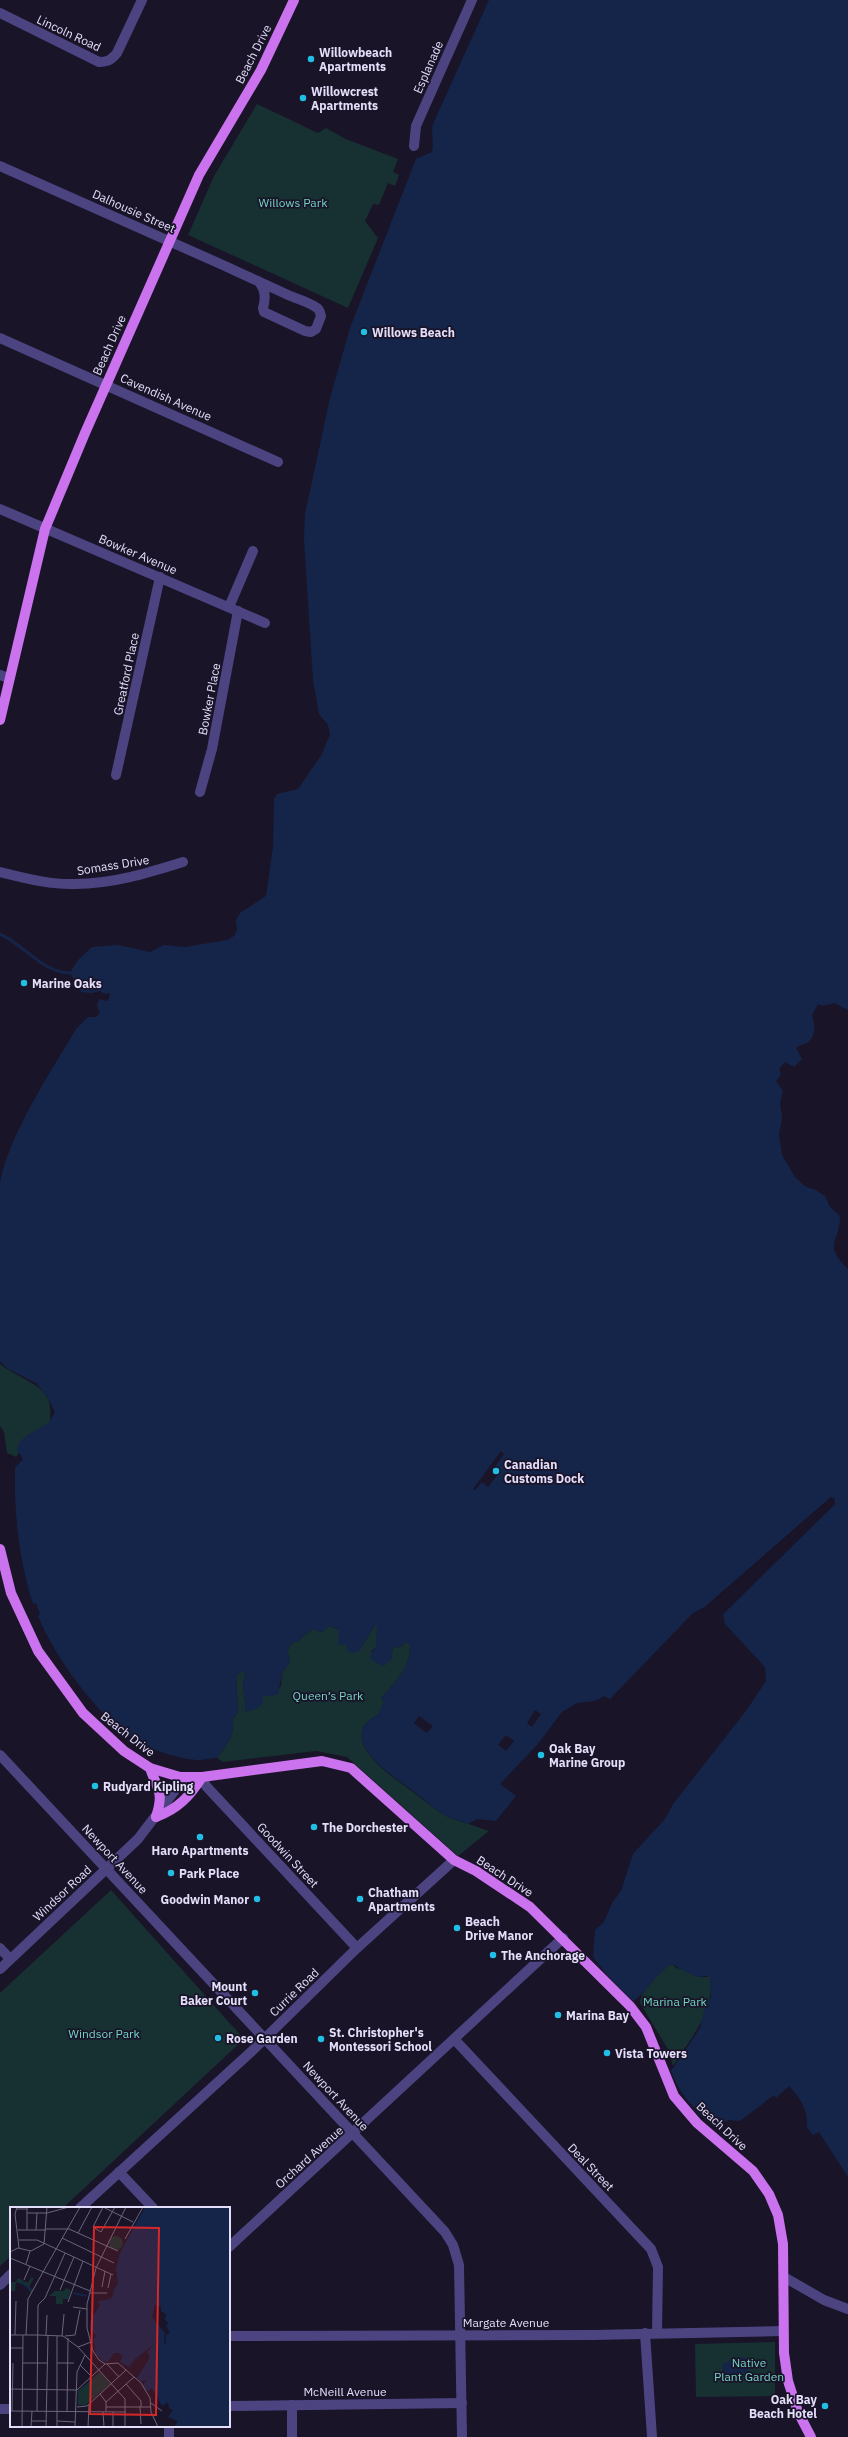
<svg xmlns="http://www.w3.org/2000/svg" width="848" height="2437" viewBox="0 0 848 2437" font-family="'IBM Plex Sans',sans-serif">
<rect width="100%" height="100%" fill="#191428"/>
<g fill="#173031">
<path d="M 257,104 L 318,133 L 326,128 L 346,139 L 398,159 L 393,172 L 399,175 L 395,186 L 388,183 L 379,205 L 373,204 L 365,221 L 378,238 L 348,308 L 188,235 L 214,176 Z"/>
<path d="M 0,1364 C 14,1376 42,1383 49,1401 C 51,1408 50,1419 51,1426 L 26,1443 L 16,1457 L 7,1453 L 4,1432 L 0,1426 Z"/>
<path d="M 375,1625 L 378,1625 L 376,1647 L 371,1652 L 391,1660 L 393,1648 L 402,1646 L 406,1642 L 410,1644 C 411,1667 396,1682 381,1698 L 384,1701 L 379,1714 C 332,1738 393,1777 413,1792 C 424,1800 436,1811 448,1817 C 461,1822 476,1826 489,1831 L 458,1856 L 347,1757 L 316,1751 L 223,1762 L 217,1758 C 225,1746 237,1735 232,1720 L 238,1712 L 236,1676 L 244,1669 L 245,1677 L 243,1685 L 246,1711 L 263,1696 L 272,1696 L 281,1686 L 282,1673 L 290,1662 L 287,1650 L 293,1642 L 298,1641 L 312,1629 L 322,1632 L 329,1626 L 339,1630 L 339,1639 L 359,1651 Z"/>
<path d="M 111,1890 L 244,2039 L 63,2208 L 11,2208 L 11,2256 L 0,2266 L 0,1993 Z"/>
<path d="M 672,1964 L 676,1968 L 685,1969 L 696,1977 L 710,1977 C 716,2010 690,2039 673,2066 L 669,2051 L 640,2003 C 640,1990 662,1969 672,1964 Z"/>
<path d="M 775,2342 L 775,2396 L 696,2397 L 695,2344 Z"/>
</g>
<g fill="#15254a">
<path d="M 489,0 L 848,0 L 848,1010 L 834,1003 L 823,1006 L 818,1004 L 812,1015 C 815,1025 817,1038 805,1044 C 801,1046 799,1045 796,1048 L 802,1059 L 794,1067 L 785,1062 L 779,1069 L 781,1075 L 776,1081 L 783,1091 L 780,1104 L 782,1118 L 779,1135 L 782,1155 L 795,1177 L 806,1187 L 814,1189 L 825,1196 L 830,1207 L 840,1216 C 840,1243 822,1244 848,1269 L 848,2177 L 819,2132 L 813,2135 L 807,2128 C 809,2112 800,2097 789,2086 L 776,2098 L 774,2095 L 740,2121 L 729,2120 L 714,2127 C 695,2111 680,2095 671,2071 L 700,2028 L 704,2011 L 711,1997 L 710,1977 C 705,1975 702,1977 697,1977 C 696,1977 673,1965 672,1964 C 656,1972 648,1992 633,2001 L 607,1975 L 593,1957 L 595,1930 L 604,1922 L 612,1903 L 621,1891 L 633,1854 L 665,1819 L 673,1804 L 746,1711 L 766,1681 L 765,1667 L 725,1624 L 723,1614 L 835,1504 L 835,1499 L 831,1497 L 706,1606 L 693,1613 L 610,1699 L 604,1696 L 595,1701 L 577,1703 L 562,1712 L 537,1745 L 500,1784 L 516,1796 L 496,1821 L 477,1819 L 468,1824 C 462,1821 454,1819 448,1817 C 436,1811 424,1799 413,1791 C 393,1776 332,1738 379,1714 L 384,1701 L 381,1698 C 396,1682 411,1667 410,1644 L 406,1642 L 402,1646 L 393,1648 L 391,1660 L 384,1666 L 373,1661 L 370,1656 L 376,1647 L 377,1625 L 375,1625 L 359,1651 L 353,1653 L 348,1651 L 346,1644 L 338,1645 L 339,1630 L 329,1626 L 322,1632 L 312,1629 L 298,1641 L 293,1642 L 287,1650 L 290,1662 L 282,1673 L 278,1694 L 272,1696 L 263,1696 L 262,1704 L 256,1709 L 246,1712 L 243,1685 L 245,1676 L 244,1670 L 236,1676 L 238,1712 L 232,1720 C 237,1735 225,1746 217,1758 C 209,1758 206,1760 197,1760 C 171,1758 147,1748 126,1734 L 128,1733 L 121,1728 L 120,1730 C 88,1701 54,1655 38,1616 L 40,1614 L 36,1603 L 33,1604 C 19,1559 14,1515 15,1468 L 23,1459 L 17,1450 C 18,1436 39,1430 48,1423 C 52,1420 53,1415 55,1412 L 48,1398 L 36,1383 L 8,1369 L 0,1361 L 0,1182 C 10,1133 50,1073 76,1029 L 88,1017 L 96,1017 L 100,1013 L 97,1005 L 99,999 L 108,1001 L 110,995 L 109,993 L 105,994 L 100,991 L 92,993 L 81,992 L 70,973 L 78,960 L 92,947 L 118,945 L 150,952 L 164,945 L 185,947 L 227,940 L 234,936 L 237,930 L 236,920 L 240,913 L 266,896 L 273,847 L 274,799 L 277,794 L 298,789 L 322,754 L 330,734 L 328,725 L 319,714 L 313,680 L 304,540 L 305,514 L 330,398 L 350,328 L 414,164 L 416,159 L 432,152 C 434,143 431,134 433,124 Z"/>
<path d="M 742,2357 L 747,2359 L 747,2369 L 737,2376 L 731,2377 L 723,2373 L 722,2365 L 734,2358 Z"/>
</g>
<g fill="#191428">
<path d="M 501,1451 L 504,1454 L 494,1468 L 499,1473 L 488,1487 L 482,1482 L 475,1490 L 473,1489 Z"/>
<path d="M 831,1497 L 835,1499 L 835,1504 L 724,1613 L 722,1612 L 833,1500 L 828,1501 L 708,1607 L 706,1606 Z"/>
<path d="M 535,1710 L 541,1714 L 532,1727 L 527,1723 Z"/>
<path d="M 419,1716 L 433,1726 L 427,1733 L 414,1723 Z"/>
<path d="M 506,1735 L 514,1741 L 506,1751 L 498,1745 Z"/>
</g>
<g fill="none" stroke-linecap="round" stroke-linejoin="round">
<g stroke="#15254a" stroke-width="3">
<path d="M 0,934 C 25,945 41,972 70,973"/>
<path d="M 746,2378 L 745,2375 L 747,2369"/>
</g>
<g stroke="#4c4481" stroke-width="10">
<path d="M 0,13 L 99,62 C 108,62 111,60 117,53 L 142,0"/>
<path d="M 414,146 L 416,126 L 472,0"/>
<path d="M 0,166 L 225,266 C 246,276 267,285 288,295 C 297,299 309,302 317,308 C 320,310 320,313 321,316 L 316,329 L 311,332 L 305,331 L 264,312 L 263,308 C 266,298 266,289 258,281"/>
<path d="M 0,338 L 278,462"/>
<path d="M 0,509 L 265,623"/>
<path d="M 229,607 L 253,551"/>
<path d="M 0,675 L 8,678"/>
<path d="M 116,775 L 160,577"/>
<path d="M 200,792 L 212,749 L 238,611"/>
<path d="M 0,872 C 25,878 50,885 75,884 C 112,884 148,873 183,862"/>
<path d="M 0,1755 L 445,2232 L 453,2245 L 459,2265 L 462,2437"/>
<path d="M 202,1777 L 206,1786 L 357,1948"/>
<path d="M 0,1948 L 10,1959"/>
<path d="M 0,1969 L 138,1839 L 185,1777"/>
<path d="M 455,2040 L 651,2249 L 658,2267 L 657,2333"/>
<path d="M 119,2172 L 153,2208"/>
<path d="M 80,2208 L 252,2051 L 357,1948 L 454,1860"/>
<path d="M 229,2247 L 563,1938"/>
<path d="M 784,2277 L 824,2300 L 848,2309"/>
<path d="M 0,2285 L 11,2274"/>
<path d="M 645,2333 L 652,2437"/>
<path d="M 229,2336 L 593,2335 L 783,2331"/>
<path d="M 292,2405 L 292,2437"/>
<path d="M 229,2406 L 462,2403"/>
<path d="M 0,2409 L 11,2409"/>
<path d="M 169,2426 L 169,2437"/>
</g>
<g stroke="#cb72ee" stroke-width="10">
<path d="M 0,720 L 45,529 L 85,433 L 199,175 L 261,70 L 294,0"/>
<path d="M 0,1549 L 11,1593 L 38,1651 L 83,1713 L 124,1751 L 150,1768 L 180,1777 L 202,1777 L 322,1761 L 351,1768 L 454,1860 L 476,1871 L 530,1907 L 630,2006 L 646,2027 L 674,2096 L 697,2123 L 753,2171 L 769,2194 L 778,2215 L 783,2244 L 784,2353 L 788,2381 L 798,2412 L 811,2437"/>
<path d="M 150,1768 C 158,1791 164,1792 156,1817"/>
<path d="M 156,1817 C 178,1809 190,1796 202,1777"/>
</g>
</g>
<g fill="#21bfe5" stroke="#191428" stroke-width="1.5">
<circle cx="311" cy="59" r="4"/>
<circle cx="303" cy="98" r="4"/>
<circle cx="364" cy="332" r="4"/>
<circle cx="24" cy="983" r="4"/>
<circle cx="496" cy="1471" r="4"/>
<circle cx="541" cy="1755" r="4"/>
<circle cx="95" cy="1786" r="4"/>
<circle cx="314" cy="1827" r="4"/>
<circle cx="200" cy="1837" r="4"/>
<circle cx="171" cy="1873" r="4"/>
<circle cx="257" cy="1899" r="4"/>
<circle cx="360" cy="1899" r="4"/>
<circle cx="457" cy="1928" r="4"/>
<circle cx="493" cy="1955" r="4"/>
<circle cx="255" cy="1993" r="4"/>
<circle cx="558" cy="2015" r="4"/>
<circle cx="218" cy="2038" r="4"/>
<circle cx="321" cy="2039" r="4"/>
<circle cx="607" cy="2053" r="4"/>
<circle cx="825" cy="2406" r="4"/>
</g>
<g text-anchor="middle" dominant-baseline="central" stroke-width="3.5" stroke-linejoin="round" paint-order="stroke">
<g font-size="12" fill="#e4defb" stroke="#191428">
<text transform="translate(69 33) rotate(25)">Lincoln Road</text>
<text transform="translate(253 54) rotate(-63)">Beach Drive</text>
<text transform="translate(428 67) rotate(-66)">Esplanade</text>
<text transform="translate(134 211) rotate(24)">Dalhousie Street</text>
<text transform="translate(109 345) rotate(-66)">Beach Drive</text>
<text transform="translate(166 397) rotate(24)">Cavendish Avenue</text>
<text transform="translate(138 554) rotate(23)">Bowker Avenue</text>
<text transform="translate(126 674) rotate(-78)">Greatford Place</text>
<text transform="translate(209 699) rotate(-79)">Bowker Place</text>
<text transform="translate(113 865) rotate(-9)">Somass Drive</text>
<text transform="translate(128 1734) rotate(38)">Beach Drive</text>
<text transform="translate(288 1855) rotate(47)">Goodwin Street</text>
<text transform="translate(115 1859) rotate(47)">Newport Avenue</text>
<text transform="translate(505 1876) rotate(33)">Beach Drive</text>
<text transform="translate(62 1893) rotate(-43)">Windsor Road</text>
<text transform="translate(294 1992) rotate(-44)">Currie Road</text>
<text transform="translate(336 2096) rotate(47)">Newport Avenue</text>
<text transform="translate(722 2126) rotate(43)">Beach Drive</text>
<text transform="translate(309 2157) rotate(-42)">Orchard Avenue</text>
<text transform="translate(591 2167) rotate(46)">Deal Street</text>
<text x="506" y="2322">Margate Avenue</text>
<text x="345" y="2391">McNeill Avenue</text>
</g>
<g font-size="12" font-weight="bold" fill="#e4defb" stroke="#191428" text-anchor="start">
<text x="319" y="52">Willowbeach<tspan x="319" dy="14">Apartments</tspan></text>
<text x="311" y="91">Willowcrest<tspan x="311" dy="14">Apartments</tspan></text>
<text x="372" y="332">Willows Beach</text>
<text x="32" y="983">Marine Oaks</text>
<text x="504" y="1464">Canadian<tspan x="504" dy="14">Customs Dock</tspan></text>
<text x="549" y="1748">Oak Bay<tspan x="549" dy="14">Marine Group</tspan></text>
<text x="103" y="1786">Rudyard Kipling</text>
<text x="322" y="1827">The Dorchester</text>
<text x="200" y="1850" text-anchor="middle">Haro Apartments</text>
<text x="179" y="1873">Park Place</text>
<text x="368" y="1892">Chatham<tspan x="368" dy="14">Apartments</tspan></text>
<text x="249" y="1899" text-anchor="end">Goodwin Manor</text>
<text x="465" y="1921">Beach<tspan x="465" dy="14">Drive Manor</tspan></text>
<text x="501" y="1955">The Anchorage</text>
<text x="247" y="1986" text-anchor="end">Mount<tspan x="247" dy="14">Baker Court</tspan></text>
<text x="566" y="2015">Marina Bay</text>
<text x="329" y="2032">St. Christopher's<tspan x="329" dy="14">Montessori School</tspan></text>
<text x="226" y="2038">Rose Garden</text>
<text x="615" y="2053">Vista Towers</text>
<text x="817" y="2399" text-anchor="end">Oak Bay<tspan x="817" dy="14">Beach Hotel</tspan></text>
</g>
<g font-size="12" fill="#72d4c4" stroke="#191428">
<text x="293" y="202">Willows Park</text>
<text x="328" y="1695">Queen’s Park</text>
<text x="675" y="2001">Marina Park</text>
<text x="104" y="2033">Windsor Park</text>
<text x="749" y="2362">Native<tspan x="749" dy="14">Plant Garden</tspan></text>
</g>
</g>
<g transform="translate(10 2207)">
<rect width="220" height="220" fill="#191428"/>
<path d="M99 36a7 7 0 1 1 14 0a7 7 0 1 1-14 0ZM 21,70 L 24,71 L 19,80 L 23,83 L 21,86 L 16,79 L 6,75 L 5,84 L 0,84 L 0,75 L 6,75 L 8,71 L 18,76 ZM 56,81 L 61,83 L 58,92 L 53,92 L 53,97 L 46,97 L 46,89 L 39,89 L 45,84 L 54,84 ZM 90,165 L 100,177 L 76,198 L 68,198 L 68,184 Z" fill="#173031"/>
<path d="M 135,0 L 220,0 L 220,220 L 164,220 L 168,214 L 158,210 L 163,203 L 159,201 L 158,195 L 152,199 L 142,181 L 138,184 L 132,180 L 136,173 L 130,175 L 127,171 L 140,150 L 137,145 L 146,136 L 125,152 L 119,160 L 110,155 L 113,148 L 110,148 L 110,146 L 104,146 L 98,155 L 92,154 L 86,147 L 83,133 L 86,128 L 80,123 L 80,114 L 90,98 L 88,94 L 100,92 L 103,89 L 104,82 L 108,77 L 106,62 L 110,46 ZM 145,98 L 151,100 L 151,104 L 156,107 L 155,113 L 159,116 L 156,118 L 160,126 L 156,128 L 156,134 L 154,138 L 155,126 L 142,110 Z" fill="#15254a" fill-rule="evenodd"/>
<path fill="none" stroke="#15254a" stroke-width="2" d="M 11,75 L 22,83M 63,86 L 77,89"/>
<path fill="none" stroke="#6a657c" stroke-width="1" d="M 7,0 L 5,7 L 9,41M 93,0 L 83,20 L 91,25 L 105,0M 93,0 L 123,15M 116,0 L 86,61 L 77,97 L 77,121 L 83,144 L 89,153 L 95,157 L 108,156 L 131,176 L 140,191 L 141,205 L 148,220M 7,2 L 17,2 L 18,0M 17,6 L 37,6M 37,6 L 59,0M 36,22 L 59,22 L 108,44M 8,23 L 36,23M 17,23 L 17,2M 26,23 L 27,6M 68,26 L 82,0M 52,31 L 104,56M 115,32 L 133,0M 9,33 L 27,33 L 103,68M 0,45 L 8,41 L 21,44 L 34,37 L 37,0M 0,51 L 80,84M 16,57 L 20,44M 33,65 L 70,0M 14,73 L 20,59M 92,80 L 95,64M 98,81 L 101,67M 50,83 L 64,50M 80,86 L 97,86M 58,95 L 73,54M 63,100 L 77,102M 0,128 L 27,128M 5,128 L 6,94M 16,128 L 18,92 L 33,65M 27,128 L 53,129M 36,128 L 37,108M 52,129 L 54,107M 53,129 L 68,140 L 115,192 L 115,220M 55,129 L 65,128 L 70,103M 68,140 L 81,135M 0,141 L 13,141M 13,156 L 37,156M 47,156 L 64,156M 97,157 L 109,170M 70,158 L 82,170M 116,177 L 131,194 L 131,200M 0,182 L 67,183 L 95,157M 90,187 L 96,195 L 96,205M 96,195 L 124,170M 141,196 L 152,204M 67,200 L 77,199 L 116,163M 96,200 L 141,200M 130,200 L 131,217M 0,204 L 116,205M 2,204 L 3,156M 27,204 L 28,98 L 35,91 L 55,46M 57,205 L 58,131M 93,205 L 94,220M 22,214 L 37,214M 47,214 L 65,215M 12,220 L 13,128M 21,220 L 22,204M 36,220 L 38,128M 47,220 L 47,129M 65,220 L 67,165 L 75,148M 78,220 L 79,198M 103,220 L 103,205"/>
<path fill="#d62828" fill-opacity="0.15" stroke="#d62828" stroke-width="2" d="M 84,20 L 149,21 L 146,208 L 80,207 Z"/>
<rect width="220" height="220" fill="none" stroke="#e4defb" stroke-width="2"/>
</g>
</svg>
